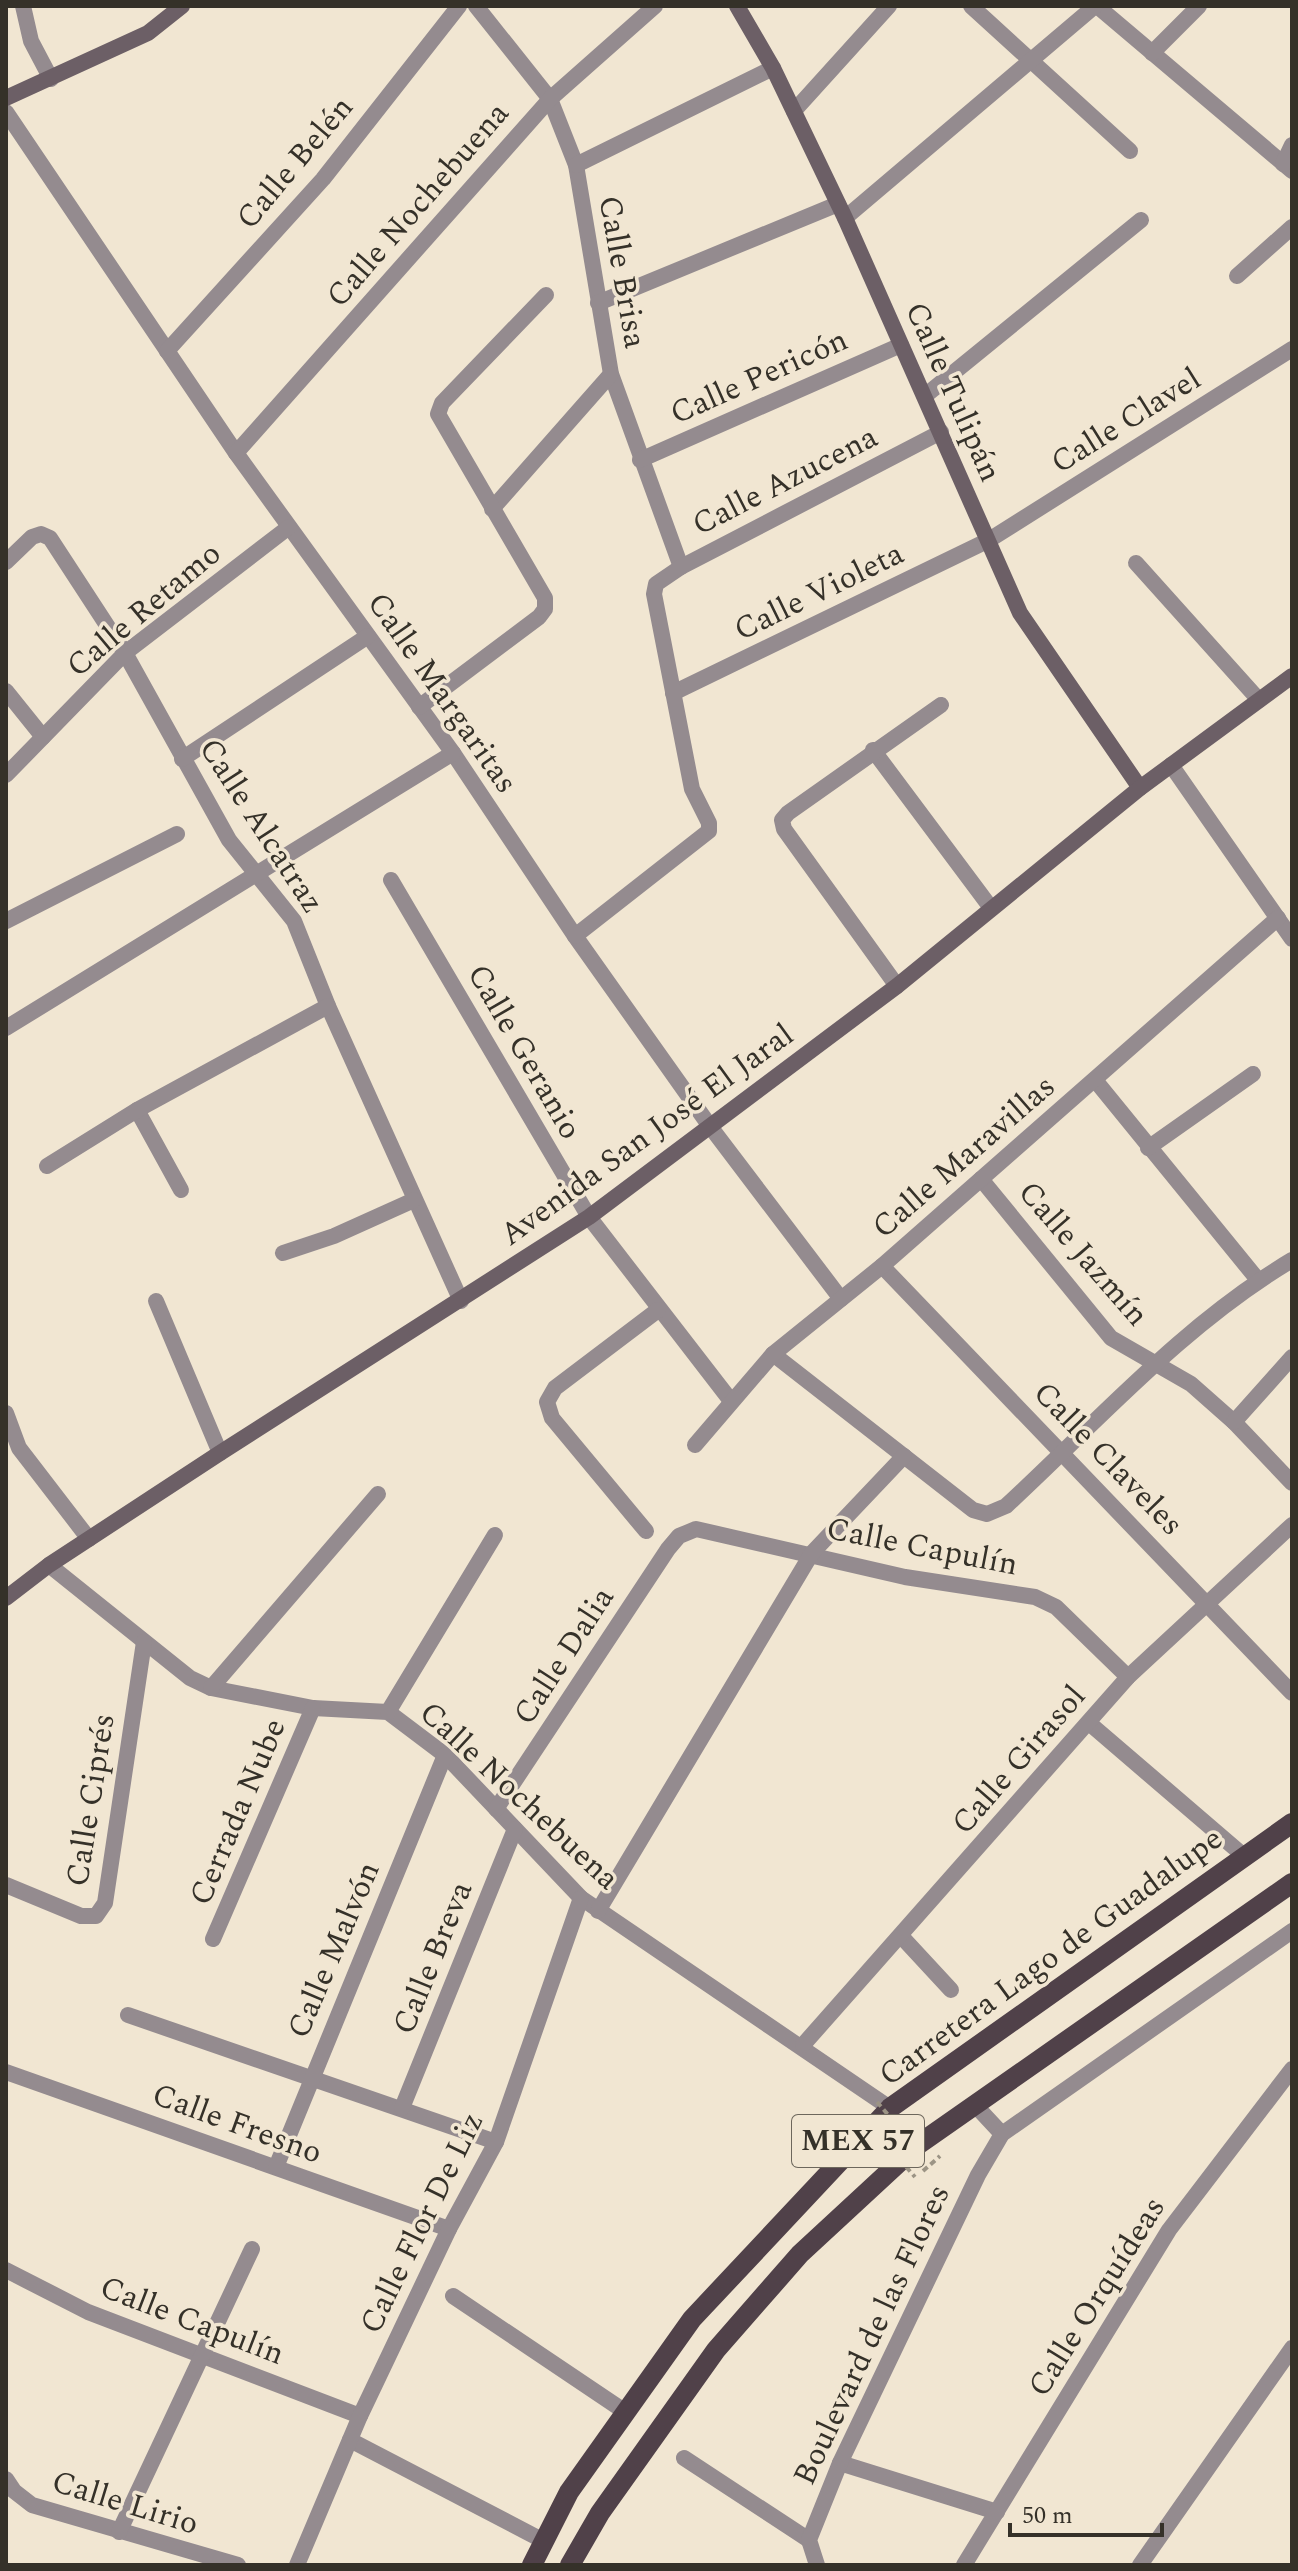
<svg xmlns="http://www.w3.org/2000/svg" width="1298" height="2571" viewBox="0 0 1298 2571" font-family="Spectral,serif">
<rect width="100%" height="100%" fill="#f1e6d2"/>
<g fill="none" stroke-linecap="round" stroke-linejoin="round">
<path stroke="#9c9485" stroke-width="4" stroke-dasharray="6 4" stroke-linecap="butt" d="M 923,2171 L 940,2156"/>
<g stroke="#948b8f" stroke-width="16">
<path d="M 23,6 L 31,41 L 51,79"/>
<path d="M 476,6 L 550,99 L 576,165 L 611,374 L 681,567"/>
<path d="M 971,6 L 1130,151"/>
<path d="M 1097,6 L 1292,171"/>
<path d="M 1152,53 L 1199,6"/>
<path d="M 794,111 L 889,6"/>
<path d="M 6,112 L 236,453 L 453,753 L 575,936 L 709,1125 L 841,1299"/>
<path d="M 1283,164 L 1292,145"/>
<path d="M 576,165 L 773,68"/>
<path d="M 845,218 L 1095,6"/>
<path d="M 1237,276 L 1292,227"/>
<path d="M 598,303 L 838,204"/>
<path d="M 167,351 L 323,179 L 459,6"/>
<path d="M 926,395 L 1141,220"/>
<path d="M 236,453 L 550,99 L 655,6"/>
<path d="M 640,460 L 901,345"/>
<path d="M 492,509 L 611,374"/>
<path d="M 6,562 L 32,537 L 41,534 L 50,538 L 125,653 L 229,840 L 294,921 L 328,1006 L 461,1301"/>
<path d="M 1136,563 L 1259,700"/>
<path d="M 6,691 L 43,737"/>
<path d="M 673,693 L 989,540 L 1292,349"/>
<path d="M 419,707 L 539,617 L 545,609 L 545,598 L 438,414 L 442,403 L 546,295"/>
<path d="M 873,750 L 991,908"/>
<path d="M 182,759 L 368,636"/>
<path d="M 1171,765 L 1292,939"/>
<path d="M 6,775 L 125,653 L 289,527"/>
<path d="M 391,880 L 589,1217 L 731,1401"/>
<path d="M 6,921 L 177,834"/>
<path d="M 575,936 L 709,831 L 709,823 L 692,789 L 654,594 L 656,584 L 681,567 L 941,432"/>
<path d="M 897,986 L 784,829 L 782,820 L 788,813 L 941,705"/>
<path d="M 6,1028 L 453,753"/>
<path d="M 1095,1080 L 1258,1280"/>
<path d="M 137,1110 L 181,1190"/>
<path d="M 1148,1148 L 1253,1074"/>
<path d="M 47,1166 L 137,1110 L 328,1006"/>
<path d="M 981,1179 L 1111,1338 L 1191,1384 L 1234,1422 L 1292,1483"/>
<path d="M 283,1253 L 334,1236 L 414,1200"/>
<path d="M 882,1266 L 1292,1693"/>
<path d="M 156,1301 L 220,1453"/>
<path d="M 773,1354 L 973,1510 L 987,1514 L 1006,1506 C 1098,1421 1184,1324 1292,1260"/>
<path d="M 6,1413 L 19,1448 L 89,1539"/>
<path d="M 1234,1422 L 1292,1357"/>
<path d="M 695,1445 L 773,1354 L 882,1266 L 1278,918"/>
<path d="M 646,1531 L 552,1418 L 547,1402 L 555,1388 L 658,1310"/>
<path d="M 49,1565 L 190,1678 L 211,1688 L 313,1708 L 388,1712 L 445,1755 L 581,1898 L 890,2108"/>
<path d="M 211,1688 L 378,1494"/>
<path d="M 388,1712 L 495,1535"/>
<path d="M 1089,1723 L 1244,1856"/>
<path d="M 496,1809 L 668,1549 L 679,1536 L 696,1529 L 905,1577 L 1035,1597 L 1056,1607 L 1128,1677"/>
<path d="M 6,1885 L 81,1916 L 96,1916 L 105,1903 L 144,1642"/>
<path d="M 598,1911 L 812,1553 L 904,1456"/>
<path d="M 901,1936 L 951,1990"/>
<path d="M 213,1939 L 313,1708"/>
<path d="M 128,2015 L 496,2142"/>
<path d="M 803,2045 L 1128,1677 L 1292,1525"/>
<path d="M 6,2072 L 449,2229"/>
<path d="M 975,2105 L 1002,2134"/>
<path d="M 402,2108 L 515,1829"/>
<path d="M 276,2167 L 445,1755"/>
<path d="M 6,2270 L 88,2312 L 360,2416"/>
<path d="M 453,2296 L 624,2411"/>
<path d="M 350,2440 L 542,2540"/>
<path d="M 684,2458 L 809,2540"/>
<path d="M 840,2463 L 997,2512"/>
<path d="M 6,2479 L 14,2491 L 32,2505 L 238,2565"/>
<path d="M 119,2532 L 252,2249"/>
<path d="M 297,2565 L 360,2416 L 449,2229 L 496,2142 L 581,1898"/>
<path d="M 817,2565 L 809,2540 L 840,2463 L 978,2175 L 1002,2134 L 1292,1931"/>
<path d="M 964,2565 L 1169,2230 L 1292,2069"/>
<path d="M 1140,2565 L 1292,2348"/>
</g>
<g stroke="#6c5f66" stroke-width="16">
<path d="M 737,6 L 773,68 L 845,218 L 1020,613 L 1140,788"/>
<path d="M 6,98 L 148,33 L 182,6"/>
<path d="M 6,1598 L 49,1565 L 220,1453 L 589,1217 L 897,986 L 1140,788 L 1292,676"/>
</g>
<g stroke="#504149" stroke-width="20">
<path d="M 532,2565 L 569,2492 L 692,2319 L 890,2108 L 1292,1823"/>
<path d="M 570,2565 L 600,2513 L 716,2350 L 800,2254 L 919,2144 L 1292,1883"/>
</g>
<g stroke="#9c9485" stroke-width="4" stroke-dasharray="6 4" stroke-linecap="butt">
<path d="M 877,2102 L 909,2139"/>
<path d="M 893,2152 L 915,2177"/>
</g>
</g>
<g text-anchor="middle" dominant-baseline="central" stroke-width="7" stroke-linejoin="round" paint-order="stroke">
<rect fill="#f1e6d2" stroke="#6d675c" stroke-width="2" x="792" y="2115" width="132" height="52" rx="6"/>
<g font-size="30" font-weight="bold" fill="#353129">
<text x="858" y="2141">MEX 57</text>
</g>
<g font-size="32" fill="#353129" stroke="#f1e6d2">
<text transform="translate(295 163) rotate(-50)">Calle Belén</text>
<text transform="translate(418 205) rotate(-49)">Calle Nochebuena</text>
<text transform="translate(622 272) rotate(80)">Calle Brisa</text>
<text transform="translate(759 377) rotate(-24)">Calle Pericón</text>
<text transform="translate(953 392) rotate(66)">Calle Tulipán</text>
<text transform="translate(1126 421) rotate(-32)">Calle Clavel</text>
<text transform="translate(785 481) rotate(-27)">Calle Azucena</text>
<text transform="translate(819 592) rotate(-26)">Calle Violeta</text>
<text transform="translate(144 610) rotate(-40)">Calle Retamo</text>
<text transform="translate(442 693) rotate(55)">Calle Margaritas</text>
<text transform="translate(261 826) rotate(57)">Calle Alcatraz</text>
<text transform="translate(524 1052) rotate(60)">Calle Geranio</text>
<text transform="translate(647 1135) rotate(-36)">Avenida San José El Jaral</text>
<text transform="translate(964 1157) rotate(-41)">Calle Maravillas</text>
<text transform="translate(1083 1254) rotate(49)">Calle Jazmín</text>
<text transform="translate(1108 1459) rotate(46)">Calle Claveles</text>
<text transform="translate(922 1547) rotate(11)">Calle Capulín</text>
<text transform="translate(564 1656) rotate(-57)">Calle Dalia</text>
<text transform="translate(1019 1760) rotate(-49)">Calle Girasol</text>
<text transform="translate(519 1796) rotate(43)">Calle Nochebuena</text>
<text transform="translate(91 1800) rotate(-81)">Calle Ciprés</text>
<text transform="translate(238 1812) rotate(-67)">Cerrada Nube</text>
<text transform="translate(334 1950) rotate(-67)">Calle Malvón</text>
<text transform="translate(1051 1957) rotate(-36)">Carretera Lago de Guadalupe</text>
<text transform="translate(433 1958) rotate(-68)">Calle Breva</text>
<text transform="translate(237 2124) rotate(20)">Calle Fresno</text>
<text transform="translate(422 2223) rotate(-64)">Calle Flor De Liz</text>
<text transform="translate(1097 2297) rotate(-58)">Calle Orquídeas</text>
<text transform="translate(192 2321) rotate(21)">Calle Capulín</text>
<text transform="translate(872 2335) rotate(-65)">Boulevard de las Flores</text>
<text transform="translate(125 2503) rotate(17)">Calle Lirio</text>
</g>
</g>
<rect width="1298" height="2571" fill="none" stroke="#353129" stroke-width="16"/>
<path d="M1010 2523v12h152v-12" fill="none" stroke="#353129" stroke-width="4"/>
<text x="1022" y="2523" font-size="24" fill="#353129" stroke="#f1e6d2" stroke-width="6" paint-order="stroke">50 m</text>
</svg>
